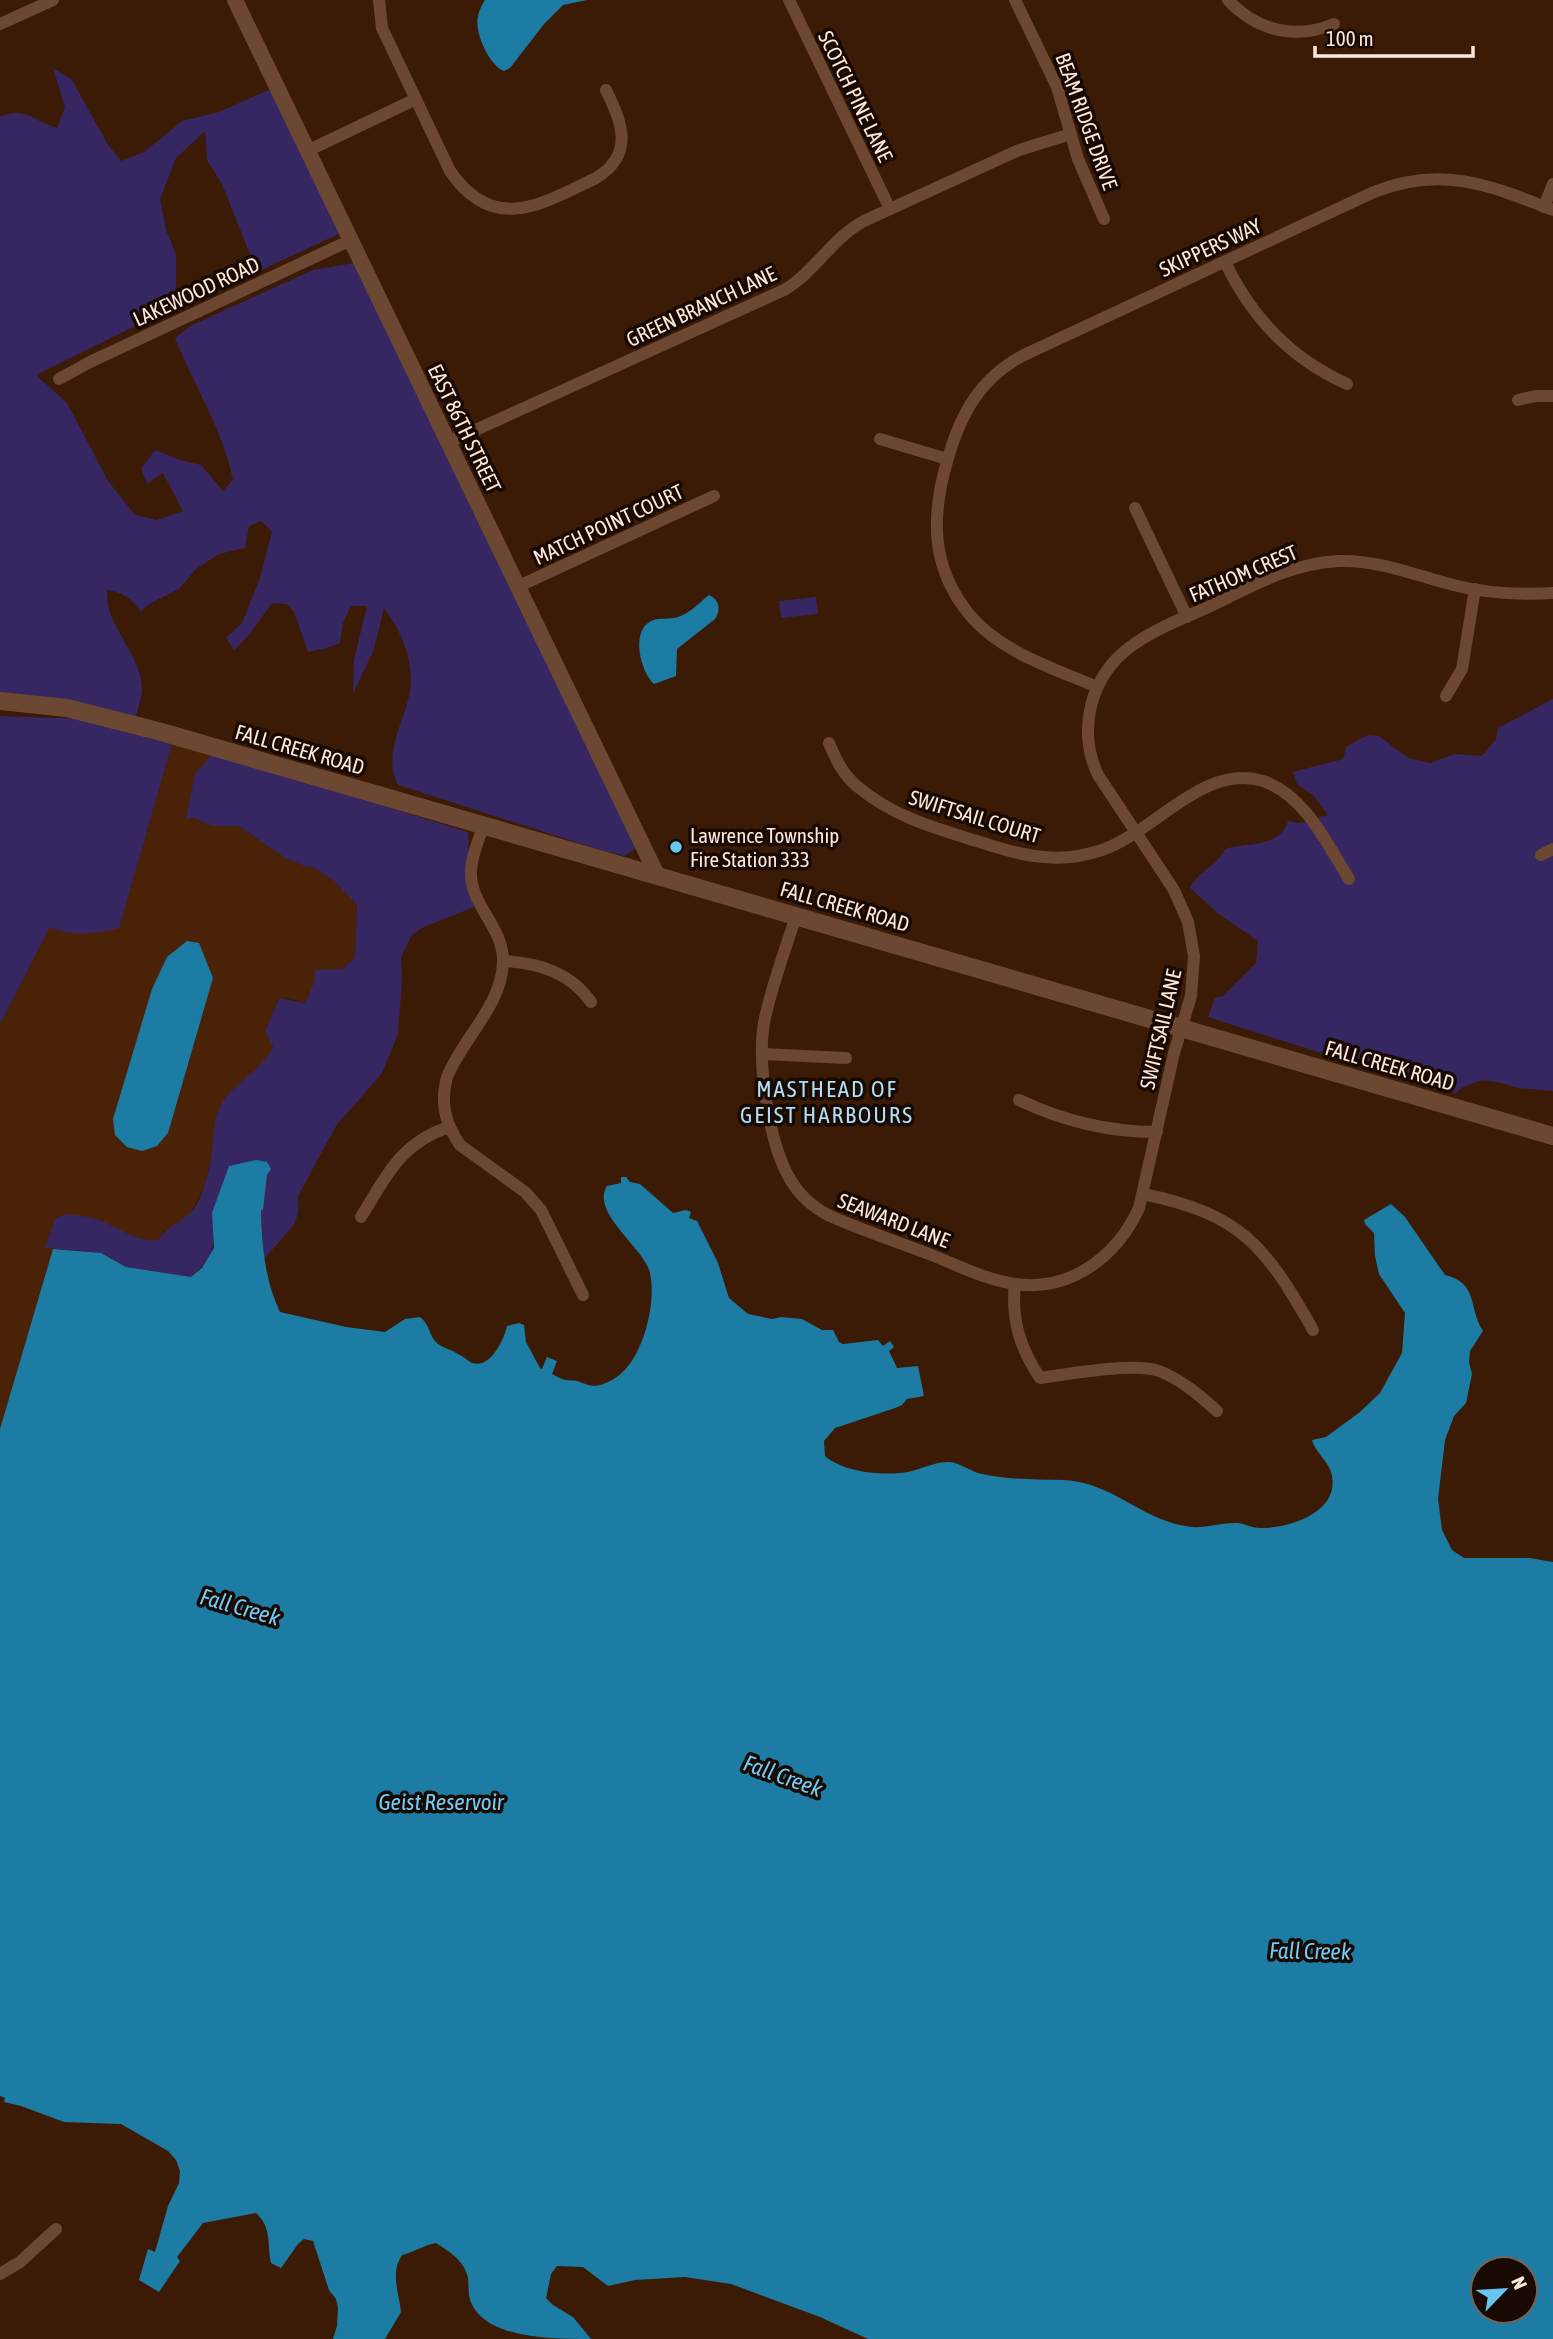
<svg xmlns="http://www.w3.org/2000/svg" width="1553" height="2339" viewBox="0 0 1553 2339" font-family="'Asap Condensed',sans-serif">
<rect width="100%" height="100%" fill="#3b1b05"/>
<path fill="#492207" d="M 172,744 L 213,753 L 194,818 L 212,826 L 239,826 L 285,858 L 304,866 L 315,868 L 334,881 L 357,905 L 355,957 L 343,969 L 315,980 L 305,1003 L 292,999 L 278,998 L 265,1031 L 273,1046 L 267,1059 L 253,1071 L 212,1155 L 204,1187 L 188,1217 L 163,1232 L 158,1240 L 149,1241 L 129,1236 L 103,1222 L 45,1248 L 53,1250 L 0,1429 L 0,1024 L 50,927 L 119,927 Z"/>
<g fill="#362762">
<path d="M 53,68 L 72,80 L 108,145 L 121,161 L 144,152 L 182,121 L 219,112 L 271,89 L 341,233 L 257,272 L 222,184 L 207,160 L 205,131 L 176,158 L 160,199 L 166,230 L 176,254 L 176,306 L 36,375 L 67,403 L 108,481 L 135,515 L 157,520 L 183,511 L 163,473 L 147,484 L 141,469 L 155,450 L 180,460 L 201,465 L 223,491 L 233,480 C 223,429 194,386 175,338 L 192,325 L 313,270 L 354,263 L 637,847 L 625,856 L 604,851 L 398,785 C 383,756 401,728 408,700 C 417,668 403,633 384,608 L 374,649 L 353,694 L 354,660 L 367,606 L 351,606 L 343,623 L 340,643 L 327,648 L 308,652 L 294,612 L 287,604 L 272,603 L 249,635 L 234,650 L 226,638 L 242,623 L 260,578 L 272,531 L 261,521 L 249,526 L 245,548 L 219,554 L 196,569 L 179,589 L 149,604 L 141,612 C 131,599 124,592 107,590 C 104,625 141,653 142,688 C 142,697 138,707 136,716 L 52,701 L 0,697 L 0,117 C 25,106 33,121 57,128 L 65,107 Z"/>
<path d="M 816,597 L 818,614 L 781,618 L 779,601 Z"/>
<path d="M 1553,699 L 1553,1091 L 1518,1088 L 1502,1083 L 1482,1080 L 1461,1088 L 1456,1093 L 1438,1090 L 1410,1078 L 1387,1074 L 1208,1017 L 1215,998 L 1223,996 L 1256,963 L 1258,941 L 1220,915 L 1190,888 C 1198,871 1216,867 1225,849 C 1247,842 1280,848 1288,821 L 1300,823 L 1328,815 L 1314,796 L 1297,784 L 1293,772 L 1343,759 L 1347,746 L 1368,735 L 1379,736 L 1408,758 L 1430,763 L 1455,754 L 1482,756 L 1496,739 L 1498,728 Z"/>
<path d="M 0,716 L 86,719 L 172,744 L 119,928 C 96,934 72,937 50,927 L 0,1024 Z"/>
<path d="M 213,753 L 468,832 L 469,881 L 474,907 L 422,928 L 412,935 L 401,957 L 402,981 L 398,1034 L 382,1073 L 336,1126 L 298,1196 L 298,1213 L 294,1225 L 264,1259 L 261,1211 L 263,1210 L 267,1175 L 212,1213 C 214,1244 218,1255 191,1277 L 126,1267 L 101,1253 L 45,1248 L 55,1219 L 65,1214 C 78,1215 92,1217 104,1222 C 123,1230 137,1242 158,1240 C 168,1224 187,1221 197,1204 C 205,1188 210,1168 212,1151 C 214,1135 213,1117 222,1103 C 236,1081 262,1070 273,1047 L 265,1031 L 279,998 L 305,1003 L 315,980 L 315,970 L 343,969 L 355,957 L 357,905 L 334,881 L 315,868 L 304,866 L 285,858 L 239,826 L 212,826 L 194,818 L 186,819 L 195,774 Z"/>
</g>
<g fill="#1d7ca3" fill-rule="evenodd">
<path d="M 485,0 L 587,0 L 563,5 L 544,24 L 510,68 L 504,71 C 489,65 474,32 478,16 C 479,10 482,5 485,0 Z"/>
<path d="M 709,595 C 720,600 721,610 715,619 L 677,649 L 676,676 L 654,684 C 641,672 630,632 651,621 C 659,617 669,620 678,617 C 690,613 699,603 709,595 Z"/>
<path d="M 187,941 L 199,943 L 213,978 L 168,1133 L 157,1146 L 142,1151 L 127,1147 L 115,1135 L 113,1119 L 152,989 L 167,957 Z"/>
<path d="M 256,1160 L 267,1162 L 271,1169 L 267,1175 L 263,1210 L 261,1211 C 262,1246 265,1281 280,1312 L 346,1327 L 385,1332 L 405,1319 L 420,1317 C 430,1324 429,1337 438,1344 C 444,1348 452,1350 458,1354 C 463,1356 468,1361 472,1363 C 491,1369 504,1339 507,1326 L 519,1323 L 524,1325 L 526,1342 L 540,1368 L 542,1369 L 547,1357 L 557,1361 L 552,1374 C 556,1376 562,1380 567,1380 C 570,1381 574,1380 577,1381 C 593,1387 596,1388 612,1380 C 642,1365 657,1304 650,1273 C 645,1248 590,1213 607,1186 L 621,1183 L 621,1177 L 626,1177 L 630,1182 L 640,1184 L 673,1213 L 686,1210 L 691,1212 L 689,1218 L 697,1221 L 718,1263 L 729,1298 L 748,1314 L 772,1319 L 781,1317 L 802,1319 L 822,1330 L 833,1330 L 839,1342 L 843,1344 L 878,1340 L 883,1346 L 890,1341 L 894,1347 L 889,1351 L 897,1368 L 918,1366 L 924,1396 L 907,1399 L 902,1405 L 895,1408 L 835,1428 L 824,1441 L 825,1456 C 844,1473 888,1477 912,1471 C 923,1468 936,1462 948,1462 C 958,1462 969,1470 978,1473 C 1006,1480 1034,1479 1063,1480 C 1112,1482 1139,1518 1185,1526 C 1204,1530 1220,1522 1238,1523 C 1245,1524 1252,1528 1259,1528 C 1287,1529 1339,1513 1332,1476 C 1330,1462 1316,1454 1312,1440 L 1326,1437 L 1360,1412 L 1380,1393 L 1402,1353 L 1405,1313 L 1379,1274 L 1375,1256 L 1374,1233 L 1365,1224 L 1364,1220 L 1391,1204 L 1405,1217 L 1445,1275 C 1479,1283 1468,1308 1483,1331 L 1470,1351 L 1469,1362 L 1472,1374 L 1466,1403 L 1454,1416 L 1445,1440 L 1438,1499 L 1442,1530 L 1452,1550 L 1464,1558 L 1530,1558 L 1553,1562 L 1553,2339 L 868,2339 L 820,2317 L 731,2284 L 685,2277 L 635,2280 L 608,2286 L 583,2267 L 557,2266 L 551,2274 L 546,2298 L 553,2305 L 573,2317 L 591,2339 C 551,2339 484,2339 470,2300 C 468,2293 469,2286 468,2278 C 464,2260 450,2252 436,2243 C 424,2245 414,2252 402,2255 C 390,2274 399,2292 401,2312 L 385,2339 L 333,2339 L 337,2326 L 338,2308 L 336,2299 L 329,2290 L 313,2241 L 304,2239 L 298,2244 L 281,2268 L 271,2263 C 267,2244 272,2227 256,2213 L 203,2223 L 177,2257 L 180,2261 L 159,2292 L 139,2280 L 148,2249 L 155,2252 L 168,2206 L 179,2183 L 180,2171 L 176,2160 L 168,2151 L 121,2124 L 64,2122 L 21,2106 L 4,2102 L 5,2098 L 0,2096 L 0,1429 L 53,1249 L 101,1253 L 126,1267 L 191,1277 L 202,1268 L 214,1248 L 212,1213 L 229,1166 ZM 1483,2269 L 1525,2269 L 1525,2311 L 1483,2311 Z"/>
</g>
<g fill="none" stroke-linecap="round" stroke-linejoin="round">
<g stroke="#6c4832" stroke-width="12">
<path d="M 379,0 L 382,28 L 450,171 C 494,235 542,204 596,178 C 635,154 622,123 606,90"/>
<path d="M 789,0 L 890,209"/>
<path d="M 1015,0 L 1057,87 L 1078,159 L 1104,219"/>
<path d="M 1228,0 C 1257,31 1295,40 1334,24"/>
<path d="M 0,24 L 53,0"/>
<path d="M 307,151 L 416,99"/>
<path d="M 1544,207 L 1553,184"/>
<path d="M 1225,262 C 1252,318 1290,358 1347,384"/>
<path d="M 59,379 L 90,362 L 351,240"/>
<path d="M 1518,400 L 1536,396 L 1553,396"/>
<path d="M 880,439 L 947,459"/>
<path d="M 449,442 L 784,290 C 815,272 832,238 864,221 L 1019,150 L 1071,134"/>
<path d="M 1135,508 L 1187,617"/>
<path d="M 519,586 L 714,496"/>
<path d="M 1097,687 C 1053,668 1000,652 969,614 C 930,566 931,515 948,458 C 961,413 981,377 1024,355 L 1374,192 C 1442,165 1489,185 1553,210"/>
<path d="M 1446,696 L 1462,669 L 1475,589"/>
<path d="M 829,743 C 836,760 843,775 858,787 C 895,818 938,829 983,843 C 1003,849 1024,856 1045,857 C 1064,859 1084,856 1102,850 C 1155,832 1203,763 1263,781 C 1305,795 1327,844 1349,879"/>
<path d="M 484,825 C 478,841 470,860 471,877 C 474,909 504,929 503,962 C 502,1005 463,1038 447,1077 C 440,1103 445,1123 460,1145 L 525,1192 L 541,1210 L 583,1295"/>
<path d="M 1541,855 L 1553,849"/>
<path d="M 796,916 C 785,951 771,987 764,1023 C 757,1064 769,1143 790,1179 C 799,1195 813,1207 828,1215 C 861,1230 895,1241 929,1254 C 957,1265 986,1280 1015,1284 C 1071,1292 1117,1256 1139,1208 L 1174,1053 L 1191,996 L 1194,956 L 1188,922 L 1174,890 L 1098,775 C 1077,730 1090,677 1130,647 C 1155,628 1187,617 1215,604 C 1255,584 1294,563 1339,561 C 1379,560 1415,575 1453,585 C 1485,593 1520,595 1553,593"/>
<path d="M 503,961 C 538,963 570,972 591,1002"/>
<path d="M 763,1054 L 846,1058"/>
<path d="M 1019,1100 C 1063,1121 1108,1132 1157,1132"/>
<path d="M 1143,1194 C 1241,1214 1265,1245 1313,1330"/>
<path d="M 361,1217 C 386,1177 400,1143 449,1127"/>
<path d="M 1015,1284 C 1011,1319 1020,1348 1040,1378 C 1067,1374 1135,1362 1159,1371 C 1182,1380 1199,1395 1217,1411"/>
<path d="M 0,2274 L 20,2262 L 56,2229"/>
</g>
<path stroke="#6c4832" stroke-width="16" d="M 235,0 L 657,875"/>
<path stroke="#6c4832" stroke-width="18" d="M 0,701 L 67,708 L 158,731 L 1553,1136"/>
</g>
<circle fill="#68c4f0" stroke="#180a03" stroke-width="2.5" cx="676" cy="847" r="7"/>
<g text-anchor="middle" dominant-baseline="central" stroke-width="7" stroke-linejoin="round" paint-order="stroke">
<g font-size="21" fill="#fee7db" stroke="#180a03">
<text transform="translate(856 96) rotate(64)">SCOTCH PINE LANE</text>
<text transform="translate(1087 121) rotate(70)">BEAM RIDGE DRIVE</text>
<text transform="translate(1210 247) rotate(-25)">SKIPPERS WAY</text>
<text transform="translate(196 291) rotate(-25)">LAKEWOOD ROAD</text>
<text transform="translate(701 306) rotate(-25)">GREEN BRANCH LANE</text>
<text transform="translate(465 428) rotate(64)">EAST 86TH STREET</text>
<text transform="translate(608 524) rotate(-25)">MATCH POINT COURT</text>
<text transform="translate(1243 573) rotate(-23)">FATHOM CREST</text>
<text transform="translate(300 749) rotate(16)">FALL CREEK ROAD</text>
<text transform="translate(975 816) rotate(17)">SWIFTSAIL COURT</text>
<text transform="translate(845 906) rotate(16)">FALL CREEK ROAD</text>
<text transform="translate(1160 1029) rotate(-77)">SWIFTSAIL LANE</text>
<text transform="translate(1390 1065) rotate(16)">FALL CREEK ROAD</text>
<text transform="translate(894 1220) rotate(21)">SEAWARD LANE</text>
</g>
<g font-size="21" fill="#fee7db" stroke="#180a03" text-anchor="start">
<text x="690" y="835">Lawrence Township<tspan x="690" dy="24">Fire Station 333</tspan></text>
</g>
<g font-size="23" letter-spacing="2" fill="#b0dff8" stroke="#180a03">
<text x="827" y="1089">MASTHEAD OF<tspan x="827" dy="26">GEIST HARBOURS</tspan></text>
</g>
<g font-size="23" font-style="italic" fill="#72ccf8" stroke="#180a03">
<text transform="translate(240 1607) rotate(16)">Fall Creek</text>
<text transform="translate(783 1776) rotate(20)">Fall Creek</text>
<text x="441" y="1802">Geist Reservoir</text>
<text transform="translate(1310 1951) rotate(1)">Fall Creek</text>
</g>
</g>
<g transform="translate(1504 2290) rotate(65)"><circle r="33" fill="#180a03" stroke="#746259" stroke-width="2"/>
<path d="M0-5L12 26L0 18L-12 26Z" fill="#68c4f0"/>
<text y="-10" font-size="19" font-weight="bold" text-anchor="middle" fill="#fee7db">N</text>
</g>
<path d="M1315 46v10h158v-10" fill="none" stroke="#fee7db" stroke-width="3.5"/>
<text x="1326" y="46" font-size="21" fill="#fee7db" stroke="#180a03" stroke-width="5" paint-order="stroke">100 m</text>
</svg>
